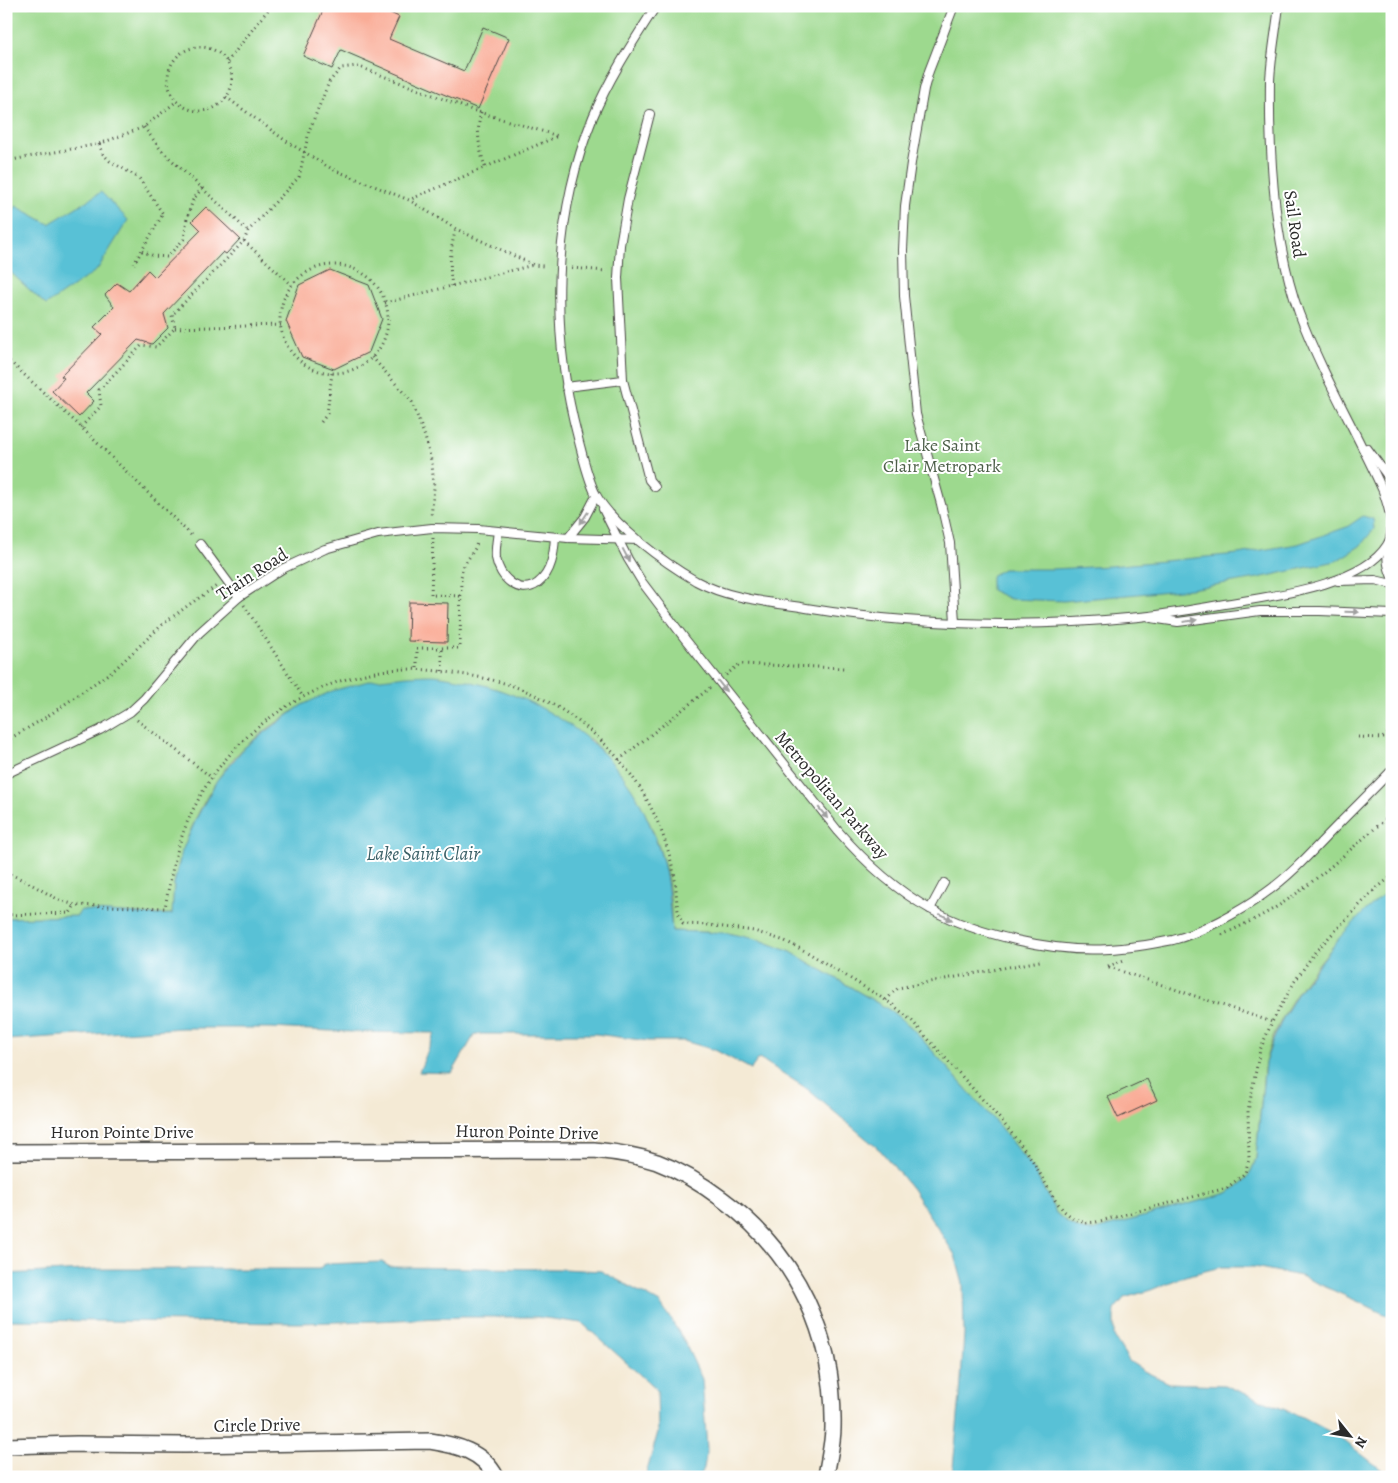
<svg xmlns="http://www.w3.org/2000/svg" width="1398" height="1483" viewBox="0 0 1398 1483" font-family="Alegreya,serif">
<rect width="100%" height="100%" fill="#fff"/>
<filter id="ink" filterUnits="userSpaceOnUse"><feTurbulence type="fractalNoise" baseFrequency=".02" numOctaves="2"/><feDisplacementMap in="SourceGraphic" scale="10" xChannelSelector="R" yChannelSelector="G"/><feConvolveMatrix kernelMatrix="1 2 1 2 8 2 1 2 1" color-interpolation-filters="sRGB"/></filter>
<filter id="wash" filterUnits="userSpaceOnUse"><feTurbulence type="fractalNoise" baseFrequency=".0096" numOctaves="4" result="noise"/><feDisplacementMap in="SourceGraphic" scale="20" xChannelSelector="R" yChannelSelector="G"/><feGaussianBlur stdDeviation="1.12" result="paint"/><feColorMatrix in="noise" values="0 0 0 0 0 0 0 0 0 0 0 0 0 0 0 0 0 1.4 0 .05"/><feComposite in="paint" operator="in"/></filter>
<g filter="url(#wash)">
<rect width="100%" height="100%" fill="#f4ead5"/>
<path fill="#9dd98e" stroke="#64825c" d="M 6,6 L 1392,6 L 1392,888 C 1344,930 1279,999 1265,1063 C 1263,1072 1263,1083 1262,1093 C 1260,1115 1258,1137 1256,1158 C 1251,1176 1244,1183 1228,1193 L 1092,1231 L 1082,1230 L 1069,1224 L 1056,1213 L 1035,1172 L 1000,1127 L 912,1028 L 891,1011 L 791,952 L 760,940 L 728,933 L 672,931 C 671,915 671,897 668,881 C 656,823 631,781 590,739 L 302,705 C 283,718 263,731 246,746 C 213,774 181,841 174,884 C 173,893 173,904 173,914 L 6,918 Z"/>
<g fill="#59c1d6" stroke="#427680">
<path d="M 101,192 L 128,220 L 97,270 L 46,305 L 6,268 L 6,224 L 16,206 L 49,224 Z"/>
<path d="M 1363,516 L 1373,519 L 1374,529 L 1360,546 L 1336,561 L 1258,578 L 1190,589 L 1064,601 L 1010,599 L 991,590 L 991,576 L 1003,569 L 1052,569 L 1110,566 L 1238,554 L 1298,544 L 1347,527 Z"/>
<path d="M 407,676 C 418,676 430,674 441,676 C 517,687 590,724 632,789 C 644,808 653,831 660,852 C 669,878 669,904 672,931 L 728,933 L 760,940 L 791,952 L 891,1011 L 912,1028 L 1000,1127 L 1035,1172 L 1056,1213 L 1069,1224 L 1082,1230 L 1092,1231 L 1228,1193 C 1244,1183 1251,1176 1256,1158 L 1265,1063 L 1272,1043 L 1283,1018 L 1299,991 L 1340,937 L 1367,909 L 1392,888 L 1392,1318 L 1368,1306 L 1301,1276 L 1254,1267 L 1221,1267 L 1185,1276 L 1151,1290 L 1124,1298 L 1114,1310 L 1114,1337 L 1129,1361 L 1144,1371 L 1169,1383 L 1224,1385 L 1300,1416 L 1338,1436 L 1391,1477 L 952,1477 L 960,1396 L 964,1334 L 963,1284 L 955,1255 L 912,1189 L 881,1151 L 806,1088 L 759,1058 L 751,1069 L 715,1050 L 684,1041 L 648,1041 L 596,1034 L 475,1034 L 452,1073 L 419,1072 L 435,1033 L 351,1032 L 271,1028 L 182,1028 L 6,1040 L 6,918 L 77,916 L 81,910 L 154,915 L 172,914 L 174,884 L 182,851 L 197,817 L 217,780 L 245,747 L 302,705 L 332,691 L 372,680 Z"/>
<path d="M 382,1262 L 390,1267 L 563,1269 L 601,1271 L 660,1303 L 682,1337 L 702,1379 L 707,1449 L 704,1468 L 700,1477 L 645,1477 L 658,1432 L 657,1390 L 582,1323 L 537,1317 L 462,1317 L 375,1321 L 297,1323 L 6,1320 L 6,1274 L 104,1269 L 320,1269 L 324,1264 Z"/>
</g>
<g id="blocks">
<g fill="#f9ac96">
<path d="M 325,6 L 375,6 L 399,17 L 389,39 L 464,71 L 483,27 L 509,38 L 478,109 L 341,50 L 332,69 L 303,56 Z"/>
<path d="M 206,207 L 240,239 L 226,254 L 223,252 L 164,314 L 168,328 L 152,344 L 138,340 L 86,393 L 94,401 L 79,417 L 52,391 L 64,378 L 61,376 L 102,334 L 94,327 L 114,307 L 105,295 L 117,283 L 129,291 L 148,270 L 155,277 L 201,230 L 192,221 Z"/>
<path d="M 330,270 L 369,285 L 382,319 L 369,352 L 334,369 L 302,357 L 286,321 L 299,285 Z"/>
<path d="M 409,602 L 448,603 L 447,642 L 408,641 Z"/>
<path d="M 1147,1079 L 1157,1100 L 1118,1118 L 1108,1097 Z"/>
</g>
</g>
</g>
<g filter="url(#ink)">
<use href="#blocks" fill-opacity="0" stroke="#494844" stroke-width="1"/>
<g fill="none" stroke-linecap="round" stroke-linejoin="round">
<defs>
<g id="service">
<path d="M 656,6 C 633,42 609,78 593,117 C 552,219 550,333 578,438 C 583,457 587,476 595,493 C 612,525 665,563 696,581 C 729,599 770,602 806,608 C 915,626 1029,628 1139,617 C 1172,614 1205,607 1237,602 C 1279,595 1363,584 1387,545 C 1397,530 1388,507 1383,491 C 1356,431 1322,374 1299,313 C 1274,244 1269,154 1270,81 C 1271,57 1276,31 1279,6"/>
<path d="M 954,6 L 929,71 L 924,89 L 911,163 L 905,206 L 903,250 L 904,296 L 916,414 L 941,504 L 950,543 L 955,622"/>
<path d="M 650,114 L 628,199 L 620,245 L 618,278 L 623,380 L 649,480 L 655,487"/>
<path d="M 566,387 L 623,380"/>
<path d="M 1367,448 L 1392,482"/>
<path d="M 603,509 L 628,559 L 642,582 L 685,639 L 838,831 C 865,862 894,889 930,909 C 977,935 1055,953 1109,949 C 1130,948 1153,944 1173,940 C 1201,933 1241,911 1264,894 C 1287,878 1306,858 1325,838 C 1347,815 1370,793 1392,770"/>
<path d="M 498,531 C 497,540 495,549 496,558 C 499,577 519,597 538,583 C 552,572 554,553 555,537"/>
<path d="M 568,538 L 585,517 L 596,496"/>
<path d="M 200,544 L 239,597"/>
<path d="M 1389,545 C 1386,557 1387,565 1392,577"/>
<path d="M 1338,581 L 1375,580 L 1392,584"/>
<path d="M 1151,618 L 1178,622 L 1260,611 L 1320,611 L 1392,614"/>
<path d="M 6,774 L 100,730 L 130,712 L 144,699 L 199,633 L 239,597 L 282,569 L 325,549 L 378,534 L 432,528 L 478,529 L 568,538 L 639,540"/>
<path d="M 930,909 L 944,883"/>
</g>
<g id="minor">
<path d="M 6,1152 L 594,1150 C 615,1152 636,1155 657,1162 C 681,1171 702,1184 722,1199 C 797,1254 835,1336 833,1428 C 833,1444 828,1461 826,1477"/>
<path d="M 6,1446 L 77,1444 L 185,1445 L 430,1441 C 456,1445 483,1451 496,1477"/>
</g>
</defs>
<use href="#service" stroke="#494844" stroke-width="10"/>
<use href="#minor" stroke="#494844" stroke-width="18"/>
<g stroke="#494844" stroke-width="3" stroke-dasharray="1 4" stroke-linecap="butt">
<circle cx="200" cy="79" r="32"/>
<path d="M 227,62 L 271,6"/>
<path d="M 226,97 L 286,141 L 332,169 L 409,200 L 456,229 L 534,265 L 543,266"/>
<path d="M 481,112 C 476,132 479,148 485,167"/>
<path d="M 144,127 L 161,150 L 248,231"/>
<path d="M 99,144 L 103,154 L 110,161 L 139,178 L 163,214 L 134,264"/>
<path d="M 6,161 L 99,144 L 144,127 L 177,101"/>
<path d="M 244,241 L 292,285"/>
<path d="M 142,251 L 154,256 L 167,257 L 184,239 L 187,218 L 193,200 L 202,188"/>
<circle cx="334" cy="319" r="54"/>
<path d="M 572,268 L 606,271"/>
<path d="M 452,286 C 449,266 450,249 456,229"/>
<path d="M 385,303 L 533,265"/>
<path d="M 175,328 L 281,325"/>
<path d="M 372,357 L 412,402 L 425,437 L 432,464 L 434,488 L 431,517"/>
<path d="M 6,358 L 81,427 L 193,537"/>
<path d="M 321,422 L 327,414 L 332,373"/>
<path d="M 81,427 L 101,406 L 99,390 L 142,345 L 156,347 L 175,328 L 172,315 L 244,241 L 248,231 L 299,177 L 309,131 L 329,82 L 341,68 L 357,66 L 472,110 L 558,136 L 409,200"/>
<path d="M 433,538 L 431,595 L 461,596"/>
<path d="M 244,605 L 303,697"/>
<path d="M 417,668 L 417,648 L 460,648 L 461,577 L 464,565 L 476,547 L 477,540"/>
<path d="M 442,671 L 442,648"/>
<path d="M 726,675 L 740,664 L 844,668"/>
<path d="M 137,720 L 211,777"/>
<path d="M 1358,737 L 1382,738 L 1392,731"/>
<path d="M 6,741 L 48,716 L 115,669 L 162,625 L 190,604 L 218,585"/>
<path d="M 619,760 L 711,687"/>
<path d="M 6,872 L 29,883 L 59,900 L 75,905 L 165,908 C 171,873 178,838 195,806 C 230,735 303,683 381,671 C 407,667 433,670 460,674 C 480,677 502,681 521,689 C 560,704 600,734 625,767 C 650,798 666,836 674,874 C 678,891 674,909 683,924 L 708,925 L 754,931 L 785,941 L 807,952 L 892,1004 L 912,1021 L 1001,1120 L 1031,1158 L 1055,1200 L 1064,1211 L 1073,1218 L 1085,1223 L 1096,1222 L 1227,1188 L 1245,1173 L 1249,1159 L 1248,1111 L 1260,1050 L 1272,1022 L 1295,981 L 1315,952 L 1372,892 L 1392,876"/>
<path d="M 6,915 L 70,913 L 75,905"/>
<path d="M 1222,935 C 1245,924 1269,913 1290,898 C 1326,873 1358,842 1392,814"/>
<path d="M 1108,966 L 1124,960"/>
<path d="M 1109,967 L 1272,1022"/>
<path d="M 886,1000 L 898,988 L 1040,961"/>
</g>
<use href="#service" stroke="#fff" stroke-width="8"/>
<use href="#minor" stroke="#fff" stroke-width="15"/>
</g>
<defs><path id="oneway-solid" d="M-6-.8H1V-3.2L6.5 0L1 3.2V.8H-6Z" transform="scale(1.25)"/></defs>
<g fill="#a0a0a0">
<use href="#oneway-solid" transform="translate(584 518) rotate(123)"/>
<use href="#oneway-solid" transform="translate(626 555) rotate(62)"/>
<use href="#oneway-solid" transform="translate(1352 612) rotate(2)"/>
<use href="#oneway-solid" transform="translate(1190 621) rotate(-8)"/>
<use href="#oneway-solid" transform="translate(722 686) rotate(52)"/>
<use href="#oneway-solid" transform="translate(823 813) rotate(51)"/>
<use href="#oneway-solid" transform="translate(946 917) rotate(25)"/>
</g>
</g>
<g text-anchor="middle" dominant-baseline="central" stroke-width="4" stroke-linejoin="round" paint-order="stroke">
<g font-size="18" fill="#2b2b2b" stroke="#fff">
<text transform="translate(1295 224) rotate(82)">Sail Road</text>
<text transform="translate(252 574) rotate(-33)">Train Road</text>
<text transform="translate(832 795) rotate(49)">Metropolitan Parkway</text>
<text x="122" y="1132">Huron Pointe Drive</text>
<text transform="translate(527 1132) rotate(1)">Huron Pointe Drive</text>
<text transform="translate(257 1425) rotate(-1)">Circle Drive</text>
</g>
<g font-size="18" fill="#4d5f49" stroke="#fff">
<text x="942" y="445">Lake Saint<tspan x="942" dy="21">Clair Metropark</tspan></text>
</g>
<g font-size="19" font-style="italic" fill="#3b6067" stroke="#fff">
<text x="423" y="854">Lake Saint Clair</text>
</g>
</g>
<rect width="1398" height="1483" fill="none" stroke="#fff" stroke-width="25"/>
<g transform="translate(1350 1436) rotate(120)" stroke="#ffffff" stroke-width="4" paint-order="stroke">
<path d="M0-4L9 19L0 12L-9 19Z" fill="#2b2b2b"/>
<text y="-8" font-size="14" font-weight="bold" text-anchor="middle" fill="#2b2b2b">N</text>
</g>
</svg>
